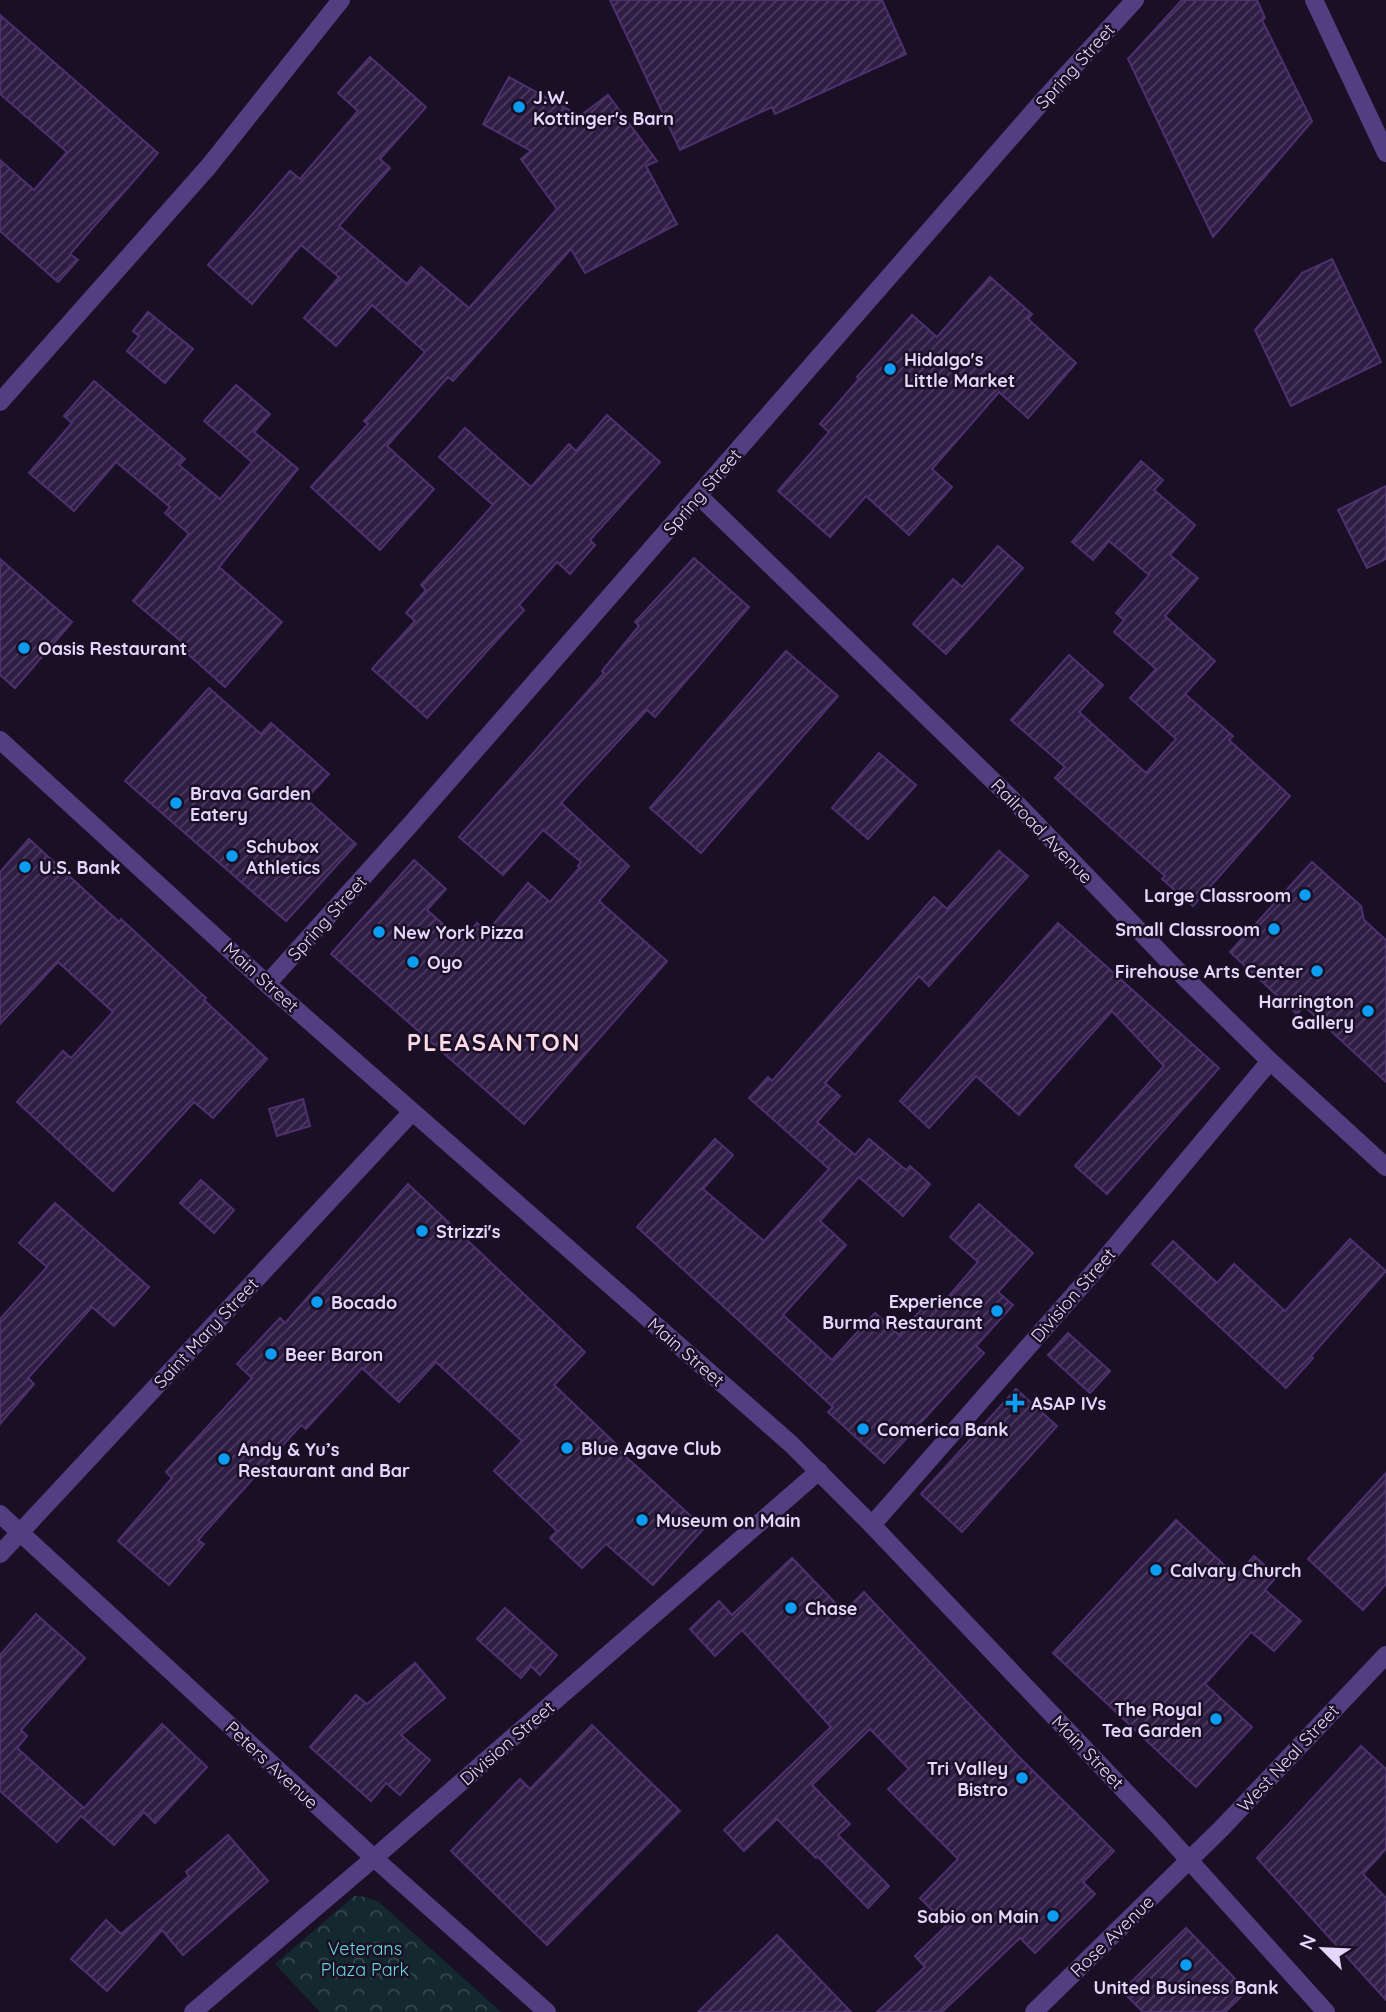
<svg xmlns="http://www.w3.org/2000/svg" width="1386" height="2012" viewBox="0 0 1386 2012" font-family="Quicksand,sans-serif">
<defs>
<pattern id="park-crowns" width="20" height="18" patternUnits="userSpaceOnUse" patternTransform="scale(1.75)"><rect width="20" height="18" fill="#14282f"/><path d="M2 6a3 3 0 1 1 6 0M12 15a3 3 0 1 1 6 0" fill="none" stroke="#36464e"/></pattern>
<pattern id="building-hatch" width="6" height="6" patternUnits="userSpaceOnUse" patternTransform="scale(1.75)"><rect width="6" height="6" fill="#301d45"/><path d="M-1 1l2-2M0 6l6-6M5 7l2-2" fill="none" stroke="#4e3d61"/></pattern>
</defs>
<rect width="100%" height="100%" fill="#1a1025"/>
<path fill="url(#park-crowns)" d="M 354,1896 L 366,1897 L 379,1902 L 501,2012 L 320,2012 L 275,1964 Z"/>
<g fill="url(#building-hatch)" stroke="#4e3070" stroke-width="2">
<path d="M 610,0 L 882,0 L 906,54 L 775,114 L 772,107 L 680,150 Z"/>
<path d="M 1182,0 L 1257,0 L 1265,18 L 1262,20 L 1312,121 L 1213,237 L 1128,59 Z"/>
<path d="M 0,15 L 158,153 L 70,254 L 78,260 L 58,282 L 0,231 L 0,160 L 34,190 L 67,152 L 0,94 Z"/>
<path d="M 370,57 L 426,107 L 380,159 L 390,168 L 339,226 L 407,284 L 421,267 L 469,308 L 557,209 L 521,159 L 531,151 L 483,124 L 509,77 L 580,116 L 608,95 L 657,161 L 646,166 L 677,224 L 585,273 L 571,249 L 453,381 L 448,377 L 387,446 L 434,489 L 380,550 L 311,487 L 368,424 L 364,421 L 425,352 L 372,305 L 336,346 L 304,318 L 339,277 L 301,245 L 252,304 L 208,265 L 290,171 L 300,179 L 358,111 L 338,93 Z"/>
<path d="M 1332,259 L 1381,362 L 1291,406 L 1255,330 L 1302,273 Z"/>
<path d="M 990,277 L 1032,314 L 1028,319 L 1076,363 L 1028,418 L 999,392 L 932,469 L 952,487 L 909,535 L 866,496 L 830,537 L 778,491 L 829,432 L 820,424 L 859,379 L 857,377 L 912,315 L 937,337 Z"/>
<path d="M 148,312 L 193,349 L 165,383 L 127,351 L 139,336 L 133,331 Z"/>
<path d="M 94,381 L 185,459 L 179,465 L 220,499 L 252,462 L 204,421 L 236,385 L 270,414 L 254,432 L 298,469 L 219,567 L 282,622 L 225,687 L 180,647 L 183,643 L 133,601 L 189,534 L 165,513 L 170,507 L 116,462 L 74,511 L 29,473 L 72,423 L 64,416 Z"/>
<path d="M 607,415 L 660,462 L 590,540 L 595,545 L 570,574 L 557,562 L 519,605 L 524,610 L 427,718 L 372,669 L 415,621 L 406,613 L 426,590 L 421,585 L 493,505 L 439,457 L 465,428 L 531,487 L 569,444 L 576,451 Z"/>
<path d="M 1141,461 L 1163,480 L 1154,490 L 1195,525 L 1170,555 L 1198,578 L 1165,616 L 1215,661 L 1185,694 L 1233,736 L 1229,740 L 1290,796 L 1193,906 L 1162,879 L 1165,876 L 1055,778 L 1065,767 L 1011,720 L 1069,655 L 1103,685 L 1079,712 L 1146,773 L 1176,739 L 1130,698 L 1156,669 L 1114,632 L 1124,620 L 1116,613 L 1149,575 L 1109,541 L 1093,560 L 1072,542 Z"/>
<path d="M 1386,486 L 1386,559 L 1367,568 L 1338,510 Z"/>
<path d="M 998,546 L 1023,568 L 946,654 L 913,624 L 953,579 L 962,587 Z"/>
<path d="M 694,558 L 749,607 L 655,717 L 647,710 L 561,803 L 629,866 L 599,901 L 667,961 L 524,1124 L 331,954 L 414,860 L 446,889 L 427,910 L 462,941 L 477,923 L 487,932 L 528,883 L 550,902 L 580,867 L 578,866 L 581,862 L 543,830 L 503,875 L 459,837 L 604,673 L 602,671 L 639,626 L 635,622 Z"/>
<path d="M 0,559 L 72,622 L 15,688 L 0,675 Z"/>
<path d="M 786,651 L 838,696 L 701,853 L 650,808 Z"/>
<path d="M 209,688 L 261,734 L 271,723 L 329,774 L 306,799 L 356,844 L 286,921 L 125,781 Z"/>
<path d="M 879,753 L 916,785 L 868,839 L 832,808 Z"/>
<path d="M 29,839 L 119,922 L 121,919 L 206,998 L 204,1000 L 267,1059 L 213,1118 L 194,1102 L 113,1191 L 17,1102 L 63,1051 L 71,1058 L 113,1012 L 58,962 L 0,1024 L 0,872 Z"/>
<path d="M 999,851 L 1028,876 L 929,986 L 919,976 L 825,1083 L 840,1096 L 817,1122 L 855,1155 L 869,1139 L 906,1170 L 910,1166 L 930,1184 L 903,1216 L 859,1177 L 820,1221 L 846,1245 L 783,1315 L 832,1360 L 875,1313 L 899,1335 L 928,1302 L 937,1310 L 978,1262 L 950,1237 L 979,1204 L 1033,1253 L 998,1292 L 1013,1305 L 976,1346 L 984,1353 L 884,1463 L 828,1412 L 833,1407 L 637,1227 L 715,1139 L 733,1155 L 703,1189 L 764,1241 L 829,1169 L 749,1098 L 768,1077 L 772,1081 L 934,897 L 947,909 Z"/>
<path d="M 1312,862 L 1361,906 L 1364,920 L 1386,940 L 1386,1082 L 1304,1006 L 1297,1014 L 1230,952 Z"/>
<path d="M 1058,923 L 1219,1068 L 1107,1194 L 1075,1166 L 1164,1066 L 1112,1011 L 1019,1115 L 976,1076 L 929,1128 L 900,1101 Z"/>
<path d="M 303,1099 L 310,1126 L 277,1136 L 269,1109 Z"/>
<path d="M 201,1180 L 234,1210 L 214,1233 L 180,1203 Z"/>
<path d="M 408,1184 L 585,1352 L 554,1385 L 616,1444 L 614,1446 L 704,1528 L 653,1585 L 606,1544 L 582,1568 L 550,1538 L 557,1531 L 494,1471 L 522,1441 L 436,1362 L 399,1402 L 362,1368 L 306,1429 L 301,1425 L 198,1540 L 204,1544 L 169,1585 L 118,1541 L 172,1478 L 166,1472 L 252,1378 L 237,1364 L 280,1318 L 285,1323 Z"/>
<path d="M 55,1203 L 149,1287 L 114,1326 L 92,1307 L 28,1378 L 34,1384 L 0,1424 L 0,1319 L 47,1267 L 19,1243 Z"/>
<path d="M 1350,1239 L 1386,1271 L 1311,1356 L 1313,1358 L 1286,1388 L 1152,1264 L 1173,1241 L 1217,1283 L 1234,1264 L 1285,1311 Z"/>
<path d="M 1068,1333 L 1110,1371 L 1090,1393 L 1048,1355 Z"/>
<path d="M 1016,1389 L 1057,1426 L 962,1532 L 921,1494 Z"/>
<path d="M 1386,1473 L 1386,1584 L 1363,1610 L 1308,1559 Z"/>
<path d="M 1176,1520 L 1236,1576 L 1254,1556 L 1277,1576 L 1265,1590 L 1301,1621 L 1274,1651 L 1251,1632 L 1205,1684 L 1252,1727 L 1196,1787 L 1053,1653 Z"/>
<path d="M 792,1558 L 844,1612 L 864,1592 L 1017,1755 L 1114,1851 L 1083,1882 L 1095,1894 L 1035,1953 L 1020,1938 L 942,2012 L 877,2012 L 925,1967 L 915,1956 L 947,1925 L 920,1898 L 958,1859 L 888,1789 L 909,1769 L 870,1729 L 812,1785 L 850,1824 L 838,1835 L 889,1886 L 868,1908 L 817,1856 L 816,1858 L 777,1819 L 744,1851 L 724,1830 L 831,1727 L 742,1630 L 715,1656 L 690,1629 L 719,1601 L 732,1615 Z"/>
<path d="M 505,1608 L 557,1655 L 540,1675 L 531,1666 L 521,1678 L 477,1639 Z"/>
<path d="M 36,1614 L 85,1658 L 21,1730 L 27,1736 L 17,1748 L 84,1808 L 162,1724 L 207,1767 L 155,1823 L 144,1812 L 114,1845 L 81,1816 L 57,1842 L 0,1791 L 0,1655 Z"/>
<path d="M 415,1663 L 445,1698 L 401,1735 L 430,1760 L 400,1795 L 386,1783 L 371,1801 L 310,1747 L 356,1695 L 367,1704 Z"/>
<path d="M 592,1725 L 680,1811 L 547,1945 L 451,1851 L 520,1779 L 530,1789 Z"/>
<path d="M 1361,1746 L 1386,1769 L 1386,1849 L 1363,1874 L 1386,1898 L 1386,2000 L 1257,1858 Z"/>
<path d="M 228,1835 L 268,1881 L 183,1955 L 162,1930 L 107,1991 L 71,1959 L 106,1920 L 121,1934 L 189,1876 L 186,1872 Z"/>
<path d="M 1186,1928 L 1247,1991 L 1225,2012 L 1143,2012 L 1122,1991 Z"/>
<path d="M 777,1935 L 851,2012 L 698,2012 Z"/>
</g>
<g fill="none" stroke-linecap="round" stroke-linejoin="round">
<g stroke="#533e82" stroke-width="18">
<path d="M 0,402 L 209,166 L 341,0"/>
<path d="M 699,496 L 1019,806 L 1180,973 L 1270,1061 L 1386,1167"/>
<path d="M 267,984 L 410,825 L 1047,96 L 1135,0"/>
<path d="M 0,1514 L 374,1858 L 547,2012"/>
<path d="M 872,1525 L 1092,1274 L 1270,1061"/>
<path d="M 193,2012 L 374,1858 L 819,1471"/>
<path d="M 1034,2012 L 1222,1828 L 1386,1655"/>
</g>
<g stroke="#533e82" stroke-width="18">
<path d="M 1314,0 L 1386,153"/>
<path d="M 0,740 L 267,984 L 791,1444 L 872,1525 L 1160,1828 L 1326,2012"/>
<path d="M 0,1554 L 412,1112"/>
</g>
</g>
<g fill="#0c9df3" stroke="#1a1025" stroke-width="2.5">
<circle cx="519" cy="107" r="7"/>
<circle cx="890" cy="369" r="7"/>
<circle cx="24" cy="648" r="7"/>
<circle cx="176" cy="803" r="7"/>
<circle cx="232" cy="856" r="7"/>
<circle cx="25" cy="867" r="7"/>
<circle cx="1305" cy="895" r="7"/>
<circle cx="1274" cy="929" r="7"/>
<circle cx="379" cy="932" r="7"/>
<circle cx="413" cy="962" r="7"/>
<circle cx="1317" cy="971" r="7"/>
<circle cx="1368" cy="1011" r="7"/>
<circle cx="422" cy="1231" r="7"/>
<circle cx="317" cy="1302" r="7"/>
<circle cx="997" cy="1311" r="7"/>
<circle cx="271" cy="1354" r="7"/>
<path d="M1011.5 1392.5h7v7h7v7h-7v7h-7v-7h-7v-7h7z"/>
<circle cx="863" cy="1429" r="7"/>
<circle cx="567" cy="1448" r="7"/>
<circle cx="224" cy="1459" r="7"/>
<circle cx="642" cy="1520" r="7"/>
<circle cx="1156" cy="1570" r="7"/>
<circle cx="791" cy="1608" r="7"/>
<circle cx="1216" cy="1719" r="7"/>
<circle cx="1022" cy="1778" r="7"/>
<circle cx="1053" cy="1916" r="7"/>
<circle cx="1186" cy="1965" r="7"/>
</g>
<g text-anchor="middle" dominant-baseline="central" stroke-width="5" stroke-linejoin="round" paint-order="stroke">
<g font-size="18" fill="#e5d6fd" stroke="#1a1025">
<text transform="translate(1075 66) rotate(-48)">Spring Street</text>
<text transform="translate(702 492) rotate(-49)">Spring Street</text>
<text transform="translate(1042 831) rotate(46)">Railroad Avenue</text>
<text transform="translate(327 918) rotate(-48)">Spring Street</text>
<text transform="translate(261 977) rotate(42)">Main Street</text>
<text transform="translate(1073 1295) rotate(-49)">Division Street</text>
<text transform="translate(206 1333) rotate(-47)">Saint Mary Street</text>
<text transform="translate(686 1352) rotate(41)">Main Street</text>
<text transform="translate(507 1743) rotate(-41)">Division Street</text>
<text transform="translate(1088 1752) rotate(46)">Main Street</text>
<text transform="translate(1288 1758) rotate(-47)">West Neal Street</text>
<text transform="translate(272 1765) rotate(43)">Peters Avenue</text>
<text transform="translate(1112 1936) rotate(-44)">Rose Avenue</text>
</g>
<g font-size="18" font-weight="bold" fill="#e5d6fd" stroke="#1a1025" text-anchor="start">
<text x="533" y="97">J.W.<tspan x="533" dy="21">Kottinger's Barn</tspan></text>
<text x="904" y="359">Hidalgo's<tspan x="904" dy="21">Little Market</tspan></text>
<text x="38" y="648">Oasis Restaurant</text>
<text x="190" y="793">Brava Garden<tspan x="190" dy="21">Eatery</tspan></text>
<text x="246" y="846">Schubox<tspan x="246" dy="21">Athletics</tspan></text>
<text x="39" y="867">U.S. Bank</text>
<text x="1291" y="895" text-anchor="end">Large Classroom</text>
<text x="1260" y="929" text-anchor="end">Small Classroom</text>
<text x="393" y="932">New York Pizza</text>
<text x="427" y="962">Oyo</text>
<text x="1303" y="971" text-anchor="end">Firehouse Arts Center</text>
<text x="1354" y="1001" text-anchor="end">Harrington<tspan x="1354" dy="21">Gallery</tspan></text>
<text x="436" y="1231">Strizzi's</text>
<text x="983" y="1301" text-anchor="end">Experience<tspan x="983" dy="21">Burma Restaurant</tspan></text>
<text x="331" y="1302">Bocado</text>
<text x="285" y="1354">Beer Baron</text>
<text x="1031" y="1403">ASAP IVs</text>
<text x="877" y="1429">Comerica Bank</text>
<text x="581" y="1448">Blue Agave Club</text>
<text x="238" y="1449">Andy &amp; Yu’s<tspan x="238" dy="21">Restaurant and Bar</tspan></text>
<text x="656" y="1520">Museum on Main</text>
<text x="1170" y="1570">Calvary Church</text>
<text x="805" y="1608">Chase</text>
<text x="1202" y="1709" text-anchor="end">The Royal<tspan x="1202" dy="21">Tea Garden</tspan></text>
<text x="1008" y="1768" text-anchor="end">Tri Valley<tspan x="1008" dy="21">Bistro</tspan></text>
<text x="1039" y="1916" text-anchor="end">Sabio on Main</text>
<text x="1186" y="1987" text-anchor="middle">United Business Bank</text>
</g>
<g font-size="18" fill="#65d7da" stroke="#1a1025">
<text x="365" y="1948">Veterans<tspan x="365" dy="21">Plaza Park</tspan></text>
</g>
<g font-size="24" font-weight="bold" letter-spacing="2" fill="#fdd8e6" stroke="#1a1025">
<text x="494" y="1042">PLEASANTON</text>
</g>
</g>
<g transform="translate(1323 1949) rotate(294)" stroke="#1a1025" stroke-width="5" paint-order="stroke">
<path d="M0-5L12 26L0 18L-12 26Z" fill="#e5d6fd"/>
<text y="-10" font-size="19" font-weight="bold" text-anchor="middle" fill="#e5d6fd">N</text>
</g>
</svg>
